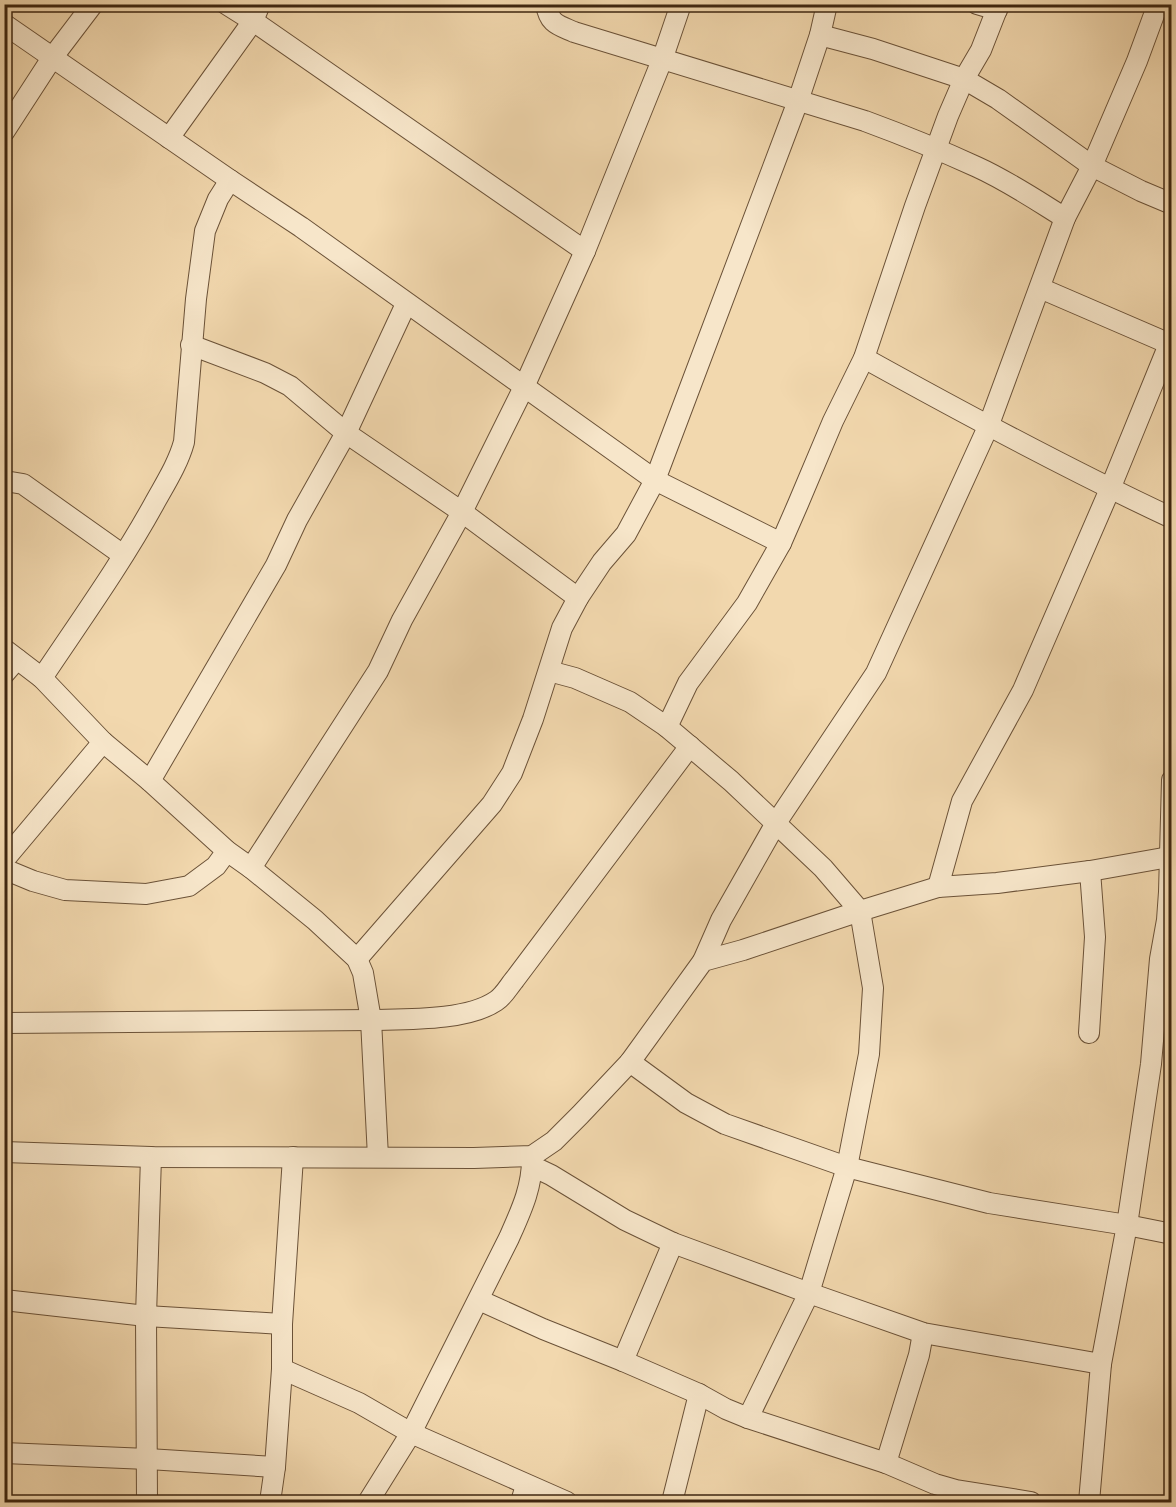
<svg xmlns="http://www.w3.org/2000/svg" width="1176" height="1507" viewBox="0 0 1176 1507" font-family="'IM FELL DW Pica',serif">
<rect width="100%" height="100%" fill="#f2d8ae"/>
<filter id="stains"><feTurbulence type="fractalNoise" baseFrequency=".00333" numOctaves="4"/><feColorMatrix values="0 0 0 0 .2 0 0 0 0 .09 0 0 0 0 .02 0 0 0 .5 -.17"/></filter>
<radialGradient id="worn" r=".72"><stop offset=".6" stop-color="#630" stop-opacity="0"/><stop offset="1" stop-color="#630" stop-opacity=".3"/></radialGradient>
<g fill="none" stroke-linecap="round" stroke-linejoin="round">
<defs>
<g id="minor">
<path d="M 226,4 L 253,21 L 585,251"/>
<path d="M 546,4 C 549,24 558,25 574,32 L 865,121 C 903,135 940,150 977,167 C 1008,181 1036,200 1065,218"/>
<path d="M 977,4 L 997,10"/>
<path d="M 4,24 L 230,180 L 301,227 L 655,480 L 781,543"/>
<path d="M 820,35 L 873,49 L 964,79 L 998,99 L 1092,166 L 1141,191 L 1172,204"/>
<path d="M 4,132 L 52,58 L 93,4"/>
<path d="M 169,138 L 253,21 L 260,4"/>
<path d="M 1040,288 L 1172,345"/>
<path d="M 191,345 L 265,373 L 290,386 L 346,433 L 462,512 L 578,598"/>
<path d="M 864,358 C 965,414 1067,469 1172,518"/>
<path d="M 4,484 L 11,482 L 23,484 L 123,555"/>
<path d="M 4,649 L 42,678 L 103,742 L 150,781 L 227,851 L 251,868 L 315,920 L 357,959 L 363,973 L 371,1020 L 378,1157"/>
<path d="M 549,671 L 575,678 L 630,702 L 667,727 L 731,781 L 823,868 L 860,911 L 873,988 L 869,1054 L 847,1167 L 809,1293 L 748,1418"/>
<path d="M 4,674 L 17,659"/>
<path d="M 42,678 C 80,621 121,564 154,504 C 165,484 178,464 184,442 L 196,299 L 205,231 L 218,199 L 230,180"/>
<path d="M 667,727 L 688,683 L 747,603 L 781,543 L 798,504 L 833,421 L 864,358 L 915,206 L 948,116 L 964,79 L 981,50 L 999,4"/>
<path d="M 150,781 L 276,565 L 297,520 L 346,433 L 406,304"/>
<path d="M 4,860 L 103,742"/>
<path d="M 251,868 L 378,671 L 402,620 L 462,512 L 524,387 L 585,251 L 662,60 L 681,4"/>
<path d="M 4,869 L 33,881 L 65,890 L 146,894 L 189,886 L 216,866 L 227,851"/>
<path d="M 938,887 L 962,801 L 1023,690 L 1110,489 L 1172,337"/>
<path d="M 357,959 L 492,804 L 512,773 L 533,719 L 562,628 L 578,598 L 602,562 L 626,534 L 655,480 L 798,101 L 820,35 L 827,4"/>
<path d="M 703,961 L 721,920 L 776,823 L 876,673 L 988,427 L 1065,218 L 1092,166 L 1137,61 L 1158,4"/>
<path d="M 4,1023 L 371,1020 C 406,1019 467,1021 496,1001 C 504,996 509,986 515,979 L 690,746"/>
<path d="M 1089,1033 L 1095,937 L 1090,871"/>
<path d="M 630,1062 L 686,1103 L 725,1124 L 847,1167 L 989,1203 L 1127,1225 L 1172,1234"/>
<path d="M 4,1152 L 151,1157 L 474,1158 L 532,1156 L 554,1141 L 580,1115 L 630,1062 L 703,961 L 743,950 L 860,911 L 938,887 L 997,883 L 1090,871 L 1169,857"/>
<path d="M 532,1166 L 551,1175 L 625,1220 L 673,1243 L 809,1293 L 923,1333 L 1101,1364"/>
<path d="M 4,1300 L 146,1316 L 282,1324"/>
<path d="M 479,1300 L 543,1329 L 623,1361 L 699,1394 L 726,1409 L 748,1418 L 886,1463 L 935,1484 L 956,1490 L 1031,1502"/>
<path d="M 623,1361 L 673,1243"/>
<path d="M 282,1369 L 359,1403 L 411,1433 L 567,1502"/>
<path d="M 4,1453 L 148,1459 L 275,1467"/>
<path d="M 886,1463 L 919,1355 L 923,1333"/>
<path d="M 147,1502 L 146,1316 L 151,1157"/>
<path d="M 270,1502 L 275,1467 L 282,1369 L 282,1324 L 293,1157"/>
<path d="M 368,1502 L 411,1433 L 509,1238 C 521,1211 533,1186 532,1156"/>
<path d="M 521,1502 L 526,1485"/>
<path d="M 672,1502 L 699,1394"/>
<path d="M 1089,1502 L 1101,1364 L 1127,1225 L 1151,1064 L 1160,959 L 1167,920 L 1169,892 L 1172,780"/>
</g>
</defs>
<use href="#minor" stroke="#6b5238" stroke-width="22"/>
<use href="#minor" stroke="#f7e6ca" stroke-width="20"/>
</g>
<rect width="1176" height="1507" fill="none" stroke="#f2d8ae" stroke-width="24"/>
<rect x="6" y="6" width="1164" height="1495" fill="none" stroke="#3e2610" stroke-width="3"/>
<rect x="12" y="12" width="1152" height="1483" fill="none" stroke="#3e2610" stroke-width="1.5"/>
<rect width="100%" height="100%" filter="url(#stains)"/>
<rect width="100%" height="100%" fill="url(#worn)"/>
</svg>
